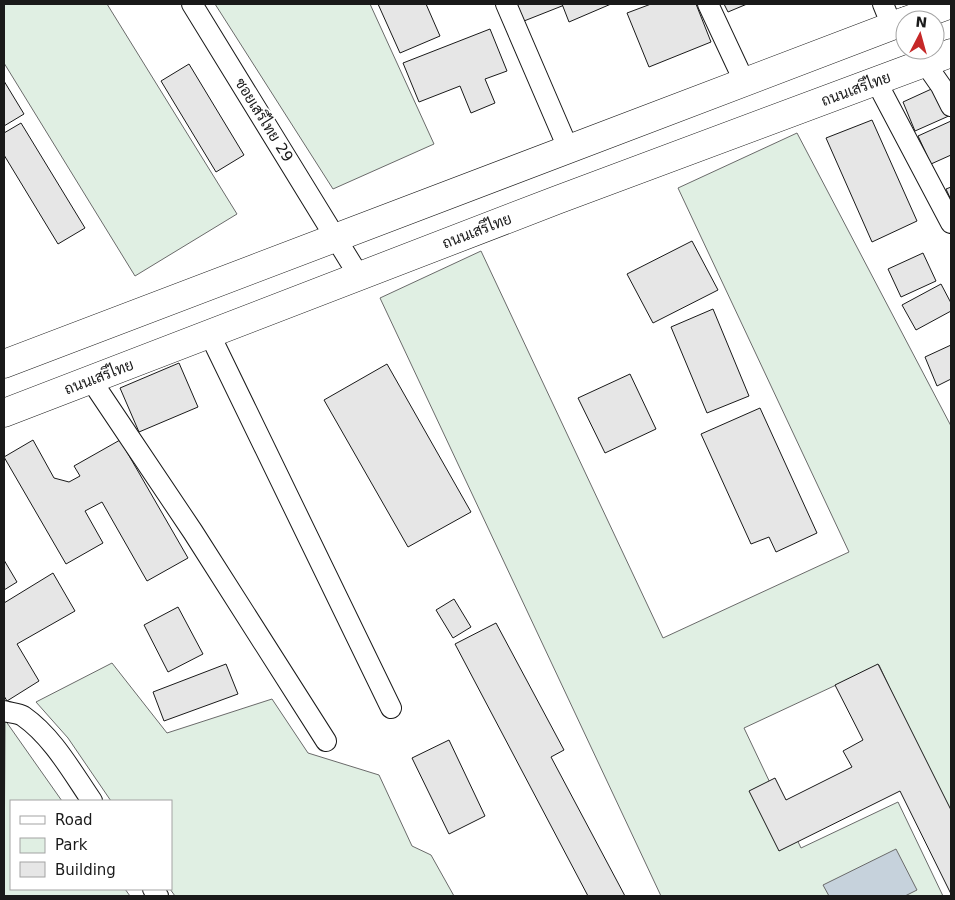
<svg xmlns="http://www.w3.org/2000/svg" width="955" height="900" viewBox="0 0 955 900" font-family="'DejaVu Sans',Sarabun,sans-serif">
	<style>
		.green { fill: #e0efe3; stroke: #6a6a6a }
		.water { fill: #c6d2dc; stroke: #6a6a6a }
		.building { fill: #e6e6e6; stroke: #1a1a1a }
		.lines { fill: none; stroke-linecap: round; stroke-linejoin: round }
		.street-casing { stroke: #1a1a1a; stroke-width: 22 }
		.secondary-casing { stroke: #1a1a1a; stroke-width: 29 }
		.street { stroke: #fff; stroke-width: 20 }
		.secondary { stroke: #fff; stroke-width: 28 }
		.labels { text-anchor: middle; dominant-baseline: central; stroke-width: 4; stroke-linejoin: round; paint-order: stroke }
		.street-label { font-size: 15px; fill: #1a1a1a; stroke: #fff }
	</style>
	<rect width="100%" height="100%" fill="#fff"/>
	<!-- green -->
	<g class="green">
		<polygon points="4,4 107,4 237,214 135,276 4,63"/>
		<polygon points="215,4 370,4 434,144 333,189"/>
		<polygon points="797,133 951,426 951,819 879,665 744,728 801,848 898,802 943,896 661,896 380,298 481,251 663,638 849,552 678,188"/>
		<polygon points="112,663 167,733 272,699 308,753 379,775 412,846 431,855 454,896 175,896 170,889 171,801 111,801 68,738 36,702"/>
		<polygon points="5,720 62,801 11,801 11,889 125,889 130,896 4,896"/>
	</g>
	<!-- water -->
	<polygon class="water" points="896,849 917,890 905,896 829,896 823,885"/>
	<!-- building -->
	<g class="building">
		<polygon points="378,4 426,4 440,36 400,53"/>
		<polygon points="517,4 567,4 524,21"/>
		<polygon points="562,4 611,4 569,22"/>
		<polygon points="651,4 696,4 711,42 649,67 627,13"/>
		<polygon points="724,4 747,4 728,12"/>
		<polygon points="490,29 507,71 485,79 495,103 471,113 460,86 419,102 403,63"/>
		<polygon points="189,64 244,155 216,172 161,81"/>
		<polygon points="4,81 24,114 4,126"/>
		<polygon points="938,86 951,115 915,131 903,102"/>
		<polygon points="872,120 917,221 872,242 826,138"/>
		<polygon points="951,121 951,155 931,164 918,136"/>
		<polygon points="21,123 85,228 58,244 4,155 4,133"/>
		<polygon points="951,187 951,200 946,189"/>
		<polygon points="692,241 718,290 653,323 627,274"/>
		<polygon points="923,253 936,281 901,297 888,269"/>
		<polygon points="941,284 951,303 951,311 916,330 902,305"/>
		<polygon points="713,309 749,396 707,413 671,327"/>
		<polygon points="951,345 951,379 937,386 925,357"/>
		<polygon points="179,363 198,407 139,432 120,388"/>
		<polygon points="387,364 471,512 408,547 324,400"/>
		<polygon points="630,374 656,429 605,453 578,398"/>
		<polygon points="760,408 817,533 776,552 769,537 751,544 701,434"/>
		<polygon points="33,440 54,478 69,482 80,476 74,466 120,440 188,558 147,581 102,502 85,511 103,543 66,564 4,457"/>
		<polygon points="4,560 17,582 4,590"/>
		<polygon points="53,573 75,611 17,644 39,681 7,701 4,696 4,603"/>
		<polygon points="454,599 471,627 453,638 436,610"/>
		<polygon points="178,607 203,654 168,672 144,625"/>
		<polygon points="496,623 564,750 551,757 625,896 588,896 455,644"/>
		<polygon points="226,664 238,694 164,721 153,692"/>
		<polygon points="878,664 951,810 951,894 900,791 779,851 749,791 775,778 786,800 852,767 843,751 863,740 835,685"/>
		<polygon points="449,740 485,816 449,834 412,758"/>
	</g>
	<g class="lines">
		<defs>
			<g id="street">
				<polyline points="192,4 359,276"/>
				<polyline points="506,4 568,148"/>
				<polyline points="708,4 744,81"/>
				<polyline points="883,4 892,26"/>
				<polyline points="925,63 941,86 951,106"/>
				<polyline points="876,81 951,223"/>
				<polyline points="210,335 391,708"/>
				<polyline points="91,380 193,532 326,741"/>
				<path d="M4 711C10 713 18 713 23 716 53 737 72 772 92 801"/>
				<polyline points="153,889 158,896"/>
			</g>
			<g id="secondary">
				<polyline points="908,20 951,4"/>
				<polyline points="4,364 905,21"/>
				<polyline points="4,413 557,200 951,53"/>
			</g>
		</defs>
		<!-- street casing -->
		<use href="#street" class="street-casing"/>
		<!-- secondary casing -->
		<use href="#secondary" class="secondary-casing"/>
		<!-- street -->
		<use href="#street" class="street"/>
		<!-- secondary -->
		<use href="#secondary" class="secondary"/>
	</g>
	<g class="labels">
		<!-- street labels -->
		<g class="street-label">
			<text transform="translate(856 89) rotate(-20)">ถนนเสรีไทย</text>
			<text transform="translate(264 120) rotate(58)">ซอยเสรีไทย 29</text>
			<text transform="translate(477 231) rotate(-21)">ถนนเสรีไทย</text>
			<text transform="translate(99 377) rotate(-21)">ถนนเสรีไทย</text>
		</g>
	</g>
	<!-- border -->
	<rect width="955" height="900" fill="none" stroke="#1a1a1a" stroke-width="10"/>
	<!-- legend -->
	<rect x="10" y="800" width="162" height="90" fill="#ffffff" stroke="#a3a3a3"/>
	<rect x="20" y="816" width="25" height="8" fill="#ffffff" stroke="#a3a3a3"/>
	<text x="55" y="825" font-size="15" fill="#1a1a1a">Road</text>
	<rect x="20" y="838" width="25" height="15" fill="#e0efe3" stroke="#a3a3a3"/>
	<text x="55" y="850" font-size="15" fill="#1a1a1a">Park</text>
	<rect x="20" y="862" width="25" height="15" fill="#e6e6e6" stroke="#a3a3a3"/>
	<text x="55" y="875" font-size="15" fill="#1a1a1a">Building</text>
	<!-- north arrow -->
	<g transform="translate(920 35) rotate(6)"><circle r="24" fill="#ffffff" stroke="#a3a3a3"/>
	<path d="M0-4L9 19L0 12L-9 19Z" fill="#c62828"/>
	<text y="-8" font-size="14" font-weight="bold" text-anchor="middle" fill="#1a1a1a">N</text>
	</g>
</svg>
